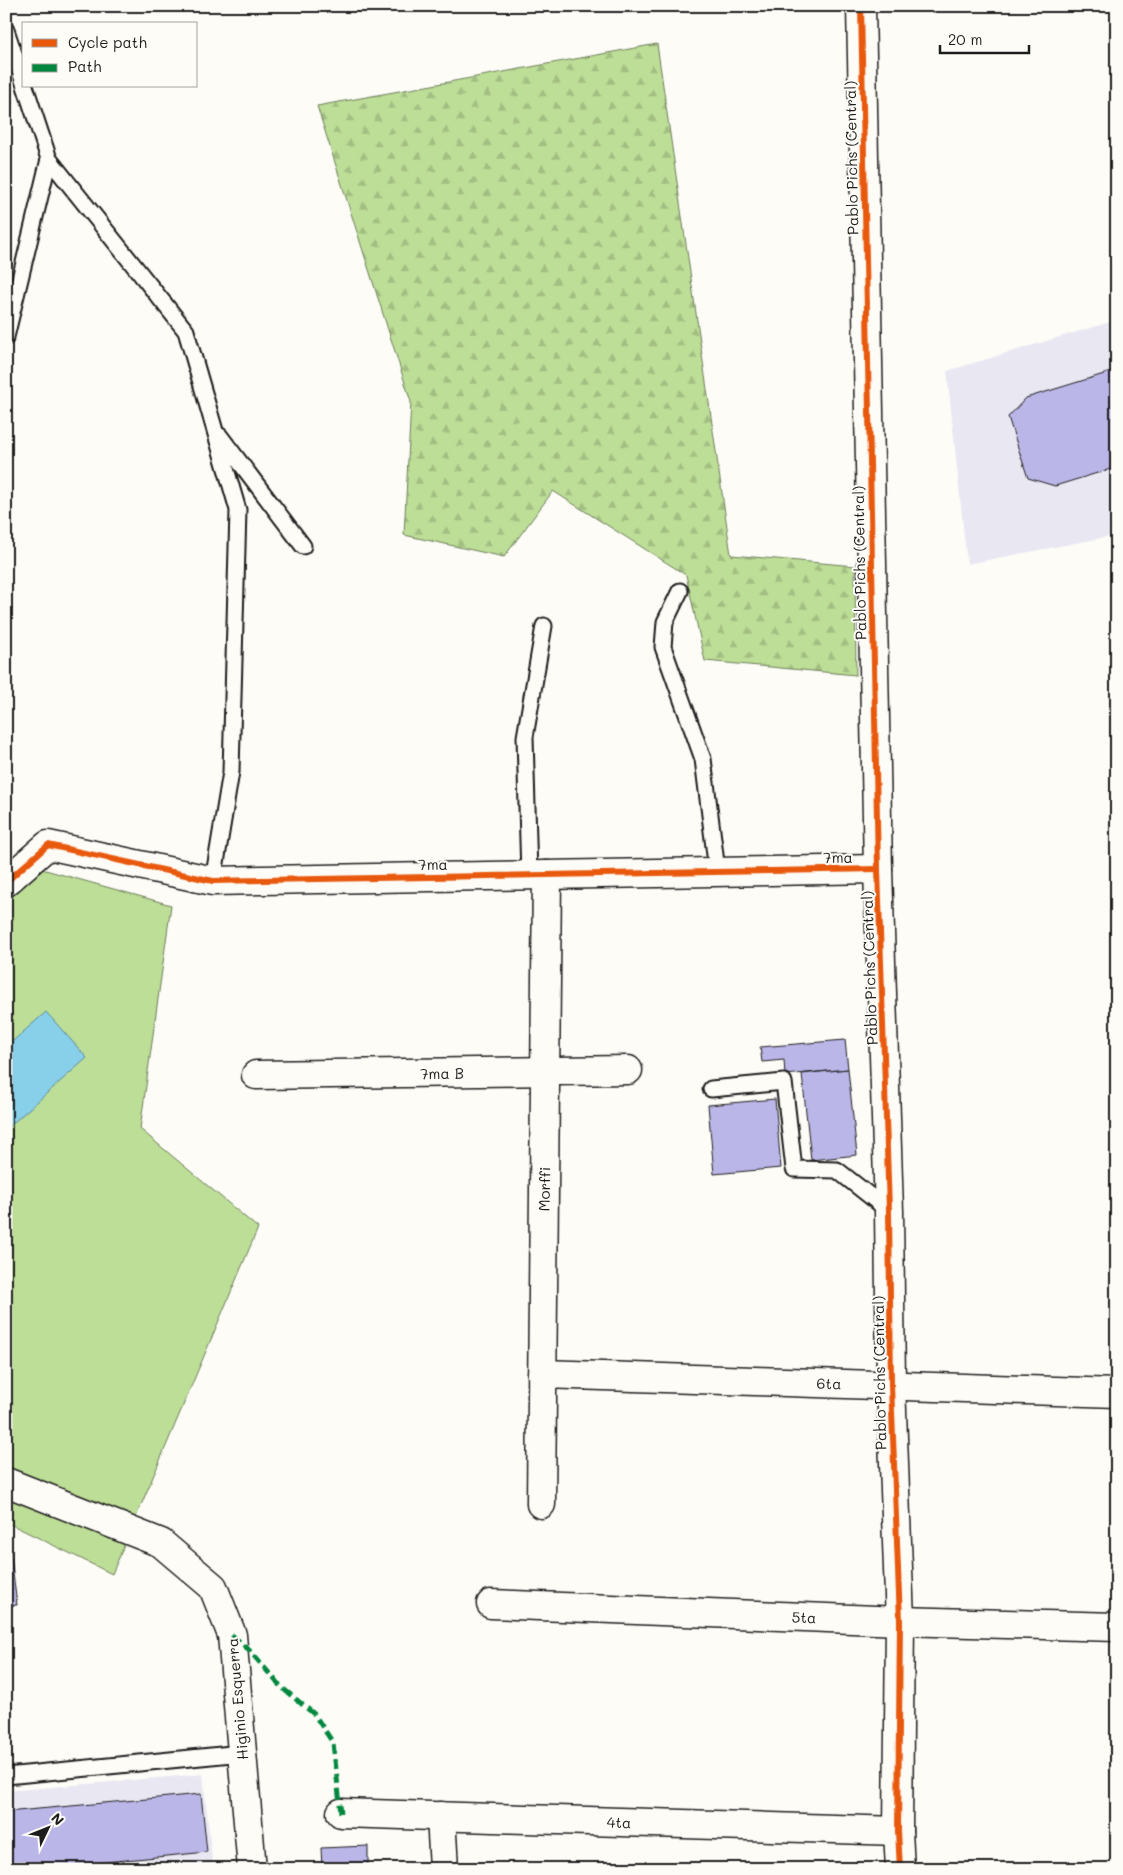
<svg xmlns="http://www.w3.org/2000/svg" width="1123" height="1875" viewBox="0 0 1123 1875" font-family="Mali,sans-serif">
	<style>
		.built { fill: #e9e7f2 }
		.forest { fill: url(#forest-firs); stroke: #6c7d5a }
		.garden { fill: #bdde97; stroke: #6c7d5a }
		.water { fill: #88d0ea; stroke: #5d8898 }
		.building { fill: #bbb6e8; stroke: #1c1c1c }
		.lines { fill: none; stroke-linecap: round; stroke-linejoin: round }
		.service-casing { stroke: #1c1c1c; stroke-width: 19 }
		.minor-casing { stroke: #1c1c1c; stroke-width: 31 }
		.tertiary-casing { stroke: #1c1c1c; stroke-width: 31 }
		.service { stroke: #fdfcf7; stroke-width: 15 }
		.minor { stroke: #fdfcf7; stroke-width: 28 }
		.tertiary { stroke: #fdfcf7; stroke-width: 28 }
		.quiet { stroke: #00873e; stroke-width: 5; stroke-dasharray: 10 5; stroke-linecap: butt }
		.cycleway-casing { stroke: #fdfcf7; stroke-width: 9 }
		.cycleway { stroke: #e8590c; stroke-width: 6 }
		.labels { text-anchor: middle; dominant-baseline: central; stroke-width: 4; stroke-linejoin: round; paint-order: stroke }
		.street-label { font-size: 15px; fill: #1c1c1c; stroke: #fdfcf7 }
	</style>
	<defs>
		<pattern id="forest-firs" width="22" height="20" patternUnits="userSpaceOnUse" patternTransform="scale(1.25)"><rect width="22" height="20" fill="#bdde97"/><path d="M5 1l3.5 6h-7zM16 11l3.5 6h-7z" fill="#a2be82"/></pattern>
	</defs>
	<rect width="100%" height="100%" fill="#fdfcf7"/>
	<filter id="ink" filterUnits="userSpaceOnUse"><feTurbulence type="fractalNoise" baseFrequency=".02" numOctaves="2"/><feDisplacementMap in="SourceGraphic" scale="10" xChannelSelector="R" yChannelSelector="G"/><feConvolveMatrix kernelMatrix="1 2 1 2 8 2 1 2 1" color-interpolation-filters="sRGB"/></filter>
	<g filter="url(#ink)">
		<!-- built -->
		<g class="built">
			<polygon points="1117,320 1117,535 967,564 947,371"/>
			<polygon points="203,1774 213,1869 6,1869 6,1791"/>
		</g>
		<!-- forest -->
		<polygon class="forest" points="657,44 731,555 855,566 856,675 705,661 686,575 553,491 504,557 404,535 411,402 317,106"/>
		<!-- garden -->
		<polygon class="garden" points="6,859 171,905 140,1129 258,1228 112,1574 6,1522"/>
		<!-- water -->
		<polygon class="water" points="46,1012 87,1058 6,1129 6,1047"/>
		<!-- building -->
		<g class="building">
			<polygon points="1117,370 1117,467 1055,486 1028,478 1008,417 1026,398"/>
			<polygon points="845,1040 848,1069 785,1075 784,1060 762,1062 760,1047"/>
			<polygon points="848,1069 857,1155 811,1160 802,1074"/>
			<polygon points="775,1099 781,1168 714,1174 708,1105"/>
			<polygon points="6,1541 9,1541 17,1605 6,1606"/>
			<polygon points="201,1794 207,1852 34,1869 6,1869 6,1812"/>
			<polygon points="368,1846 368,1869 322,1869 321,1848"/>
		</g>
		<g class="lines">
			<defs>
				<g id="service">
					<polyline points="6,30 24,83"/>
					<polyline points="25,86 49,159 186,331 238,510 231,772 213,881"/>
					<polyline points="6,337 49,159"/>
					<polyline points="220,436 303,546"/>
					<polyline points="680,591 665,622 663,647 703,759 717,871"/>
					<polyline points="529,875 525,737 544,626"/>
					<polyline points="711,1089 784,1082 794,1169 837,1170 889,1211"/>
					<polyline points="6,1776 242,1753"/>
				</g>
				<g id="minor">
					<polyline points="861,6 878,869 889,1211 891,1385 900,1621 898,1831 900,1869"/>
					<polyline points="6,882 48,845 213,881 878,869"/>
					<polyline points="256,1075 628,1070"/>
					<polyline points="542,1374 1117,1393"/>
					<polyline points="541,1504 547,875"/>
					<polyline points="491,1604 900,1621 1117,1627"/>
					<polyline points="341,1813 898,1831"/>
					<polyline points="441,1816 444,1869"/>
				</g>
				<polyline id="tertiary" points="6,1482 161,1543 213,1587 232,1635 252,1869"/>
			</defs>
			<!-- service casing -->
			<use href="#service" class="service-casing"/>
			<!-- minor casing -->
			<use href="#minor" class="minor-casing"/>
			<!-- tertiary casing -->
			<use href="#tertiary" class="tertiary-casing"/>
			<!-- service -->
			<use href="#service" class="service"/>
			<!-- minor -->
			<use href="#minor" class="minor"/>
			<!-- tertiary -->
			<use href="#tertiary" class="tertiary"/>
			<!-- quiet -->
			<polyline class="quiet" points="232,1635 249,1650 281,1687 314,1714 333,1743 341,1813"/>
			<defs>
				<g id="cycleway">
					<polyline points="861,6 878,869 889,1211 891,1385 900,1621 898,1831 900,1869"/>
					<polyline points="6,882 48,845 213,881 878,869"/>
				</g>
			</defs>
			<!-- cycleway casing -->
			<use href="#cycleway" class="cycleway-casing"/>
			<!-- cycleway -->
			<use href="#cycleway" class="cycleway"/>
		</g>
	</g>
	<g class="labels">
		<!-- street labels -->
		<g class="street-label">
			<text transform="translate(851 158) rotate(-91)">Pablo Pichs (Central)</text>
			<text transform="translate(859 563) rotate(-91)">Pablo Pichs (Central)</text>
			<text transform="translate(838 857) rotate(-1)">7ma</text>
			<text transform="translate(433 864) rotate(-1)">7ma</text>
			<text transform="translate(869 968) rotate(-92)">Pablo Pichs (Central)</text>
			<text transform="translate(442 1073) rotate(-1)">7ma B</text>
			<text transform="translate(544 1189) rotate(-89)">Morffi</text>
			<text transform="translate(879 1373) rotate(-91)">Pablo Pichs (Central)</text>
			<text transform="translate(829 1383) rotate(2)">6ta</text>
			<text transform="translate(804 1617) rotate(2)">5ta</text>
			<text transform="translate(237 1699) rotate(-95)">Higinio Esquerra</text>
			<text transform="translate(619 1822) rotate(2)">4ta</text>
		</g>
	</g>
	<!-- margin -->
	<rect width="1123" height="1875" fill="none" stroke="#fdfcf7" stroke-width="25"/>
	<rect x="12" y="12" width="1098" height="1850" fill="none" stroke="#1c1c1c" stroke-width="2" filter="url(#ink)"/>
	<!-- legend -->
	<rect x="22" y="22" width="175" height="65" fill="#fdfcf7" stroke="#a3a29f"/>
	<rect x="32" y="39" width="25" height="8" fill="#e8590c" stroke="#a3a29f"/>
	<text x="68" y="48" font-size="15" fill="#1c1c1c">Cycle path</text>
	<rect x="32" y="64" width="25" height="8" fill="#00873e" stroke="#a3a29f"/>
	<text x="68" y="72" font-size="15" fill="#1c1c1c">Path</text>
	<!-- north arrow -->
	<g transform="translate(48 1828) rotate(47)" stroke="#fdfcf7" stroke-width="4" paint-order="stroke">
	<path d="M0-4L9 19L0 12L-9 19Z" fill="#1c1c1c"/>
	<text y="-8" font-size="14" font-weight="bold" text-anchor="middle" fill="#1c1c1c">N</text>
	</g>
	<!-- scale -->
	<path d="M940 45v8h89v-8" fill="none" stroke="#1c1c1c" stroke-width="2.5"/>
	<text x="948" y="45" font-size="15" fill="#1c1c1c" stroke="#fdfcf7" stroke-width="4" paint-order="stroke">20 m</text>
</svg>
